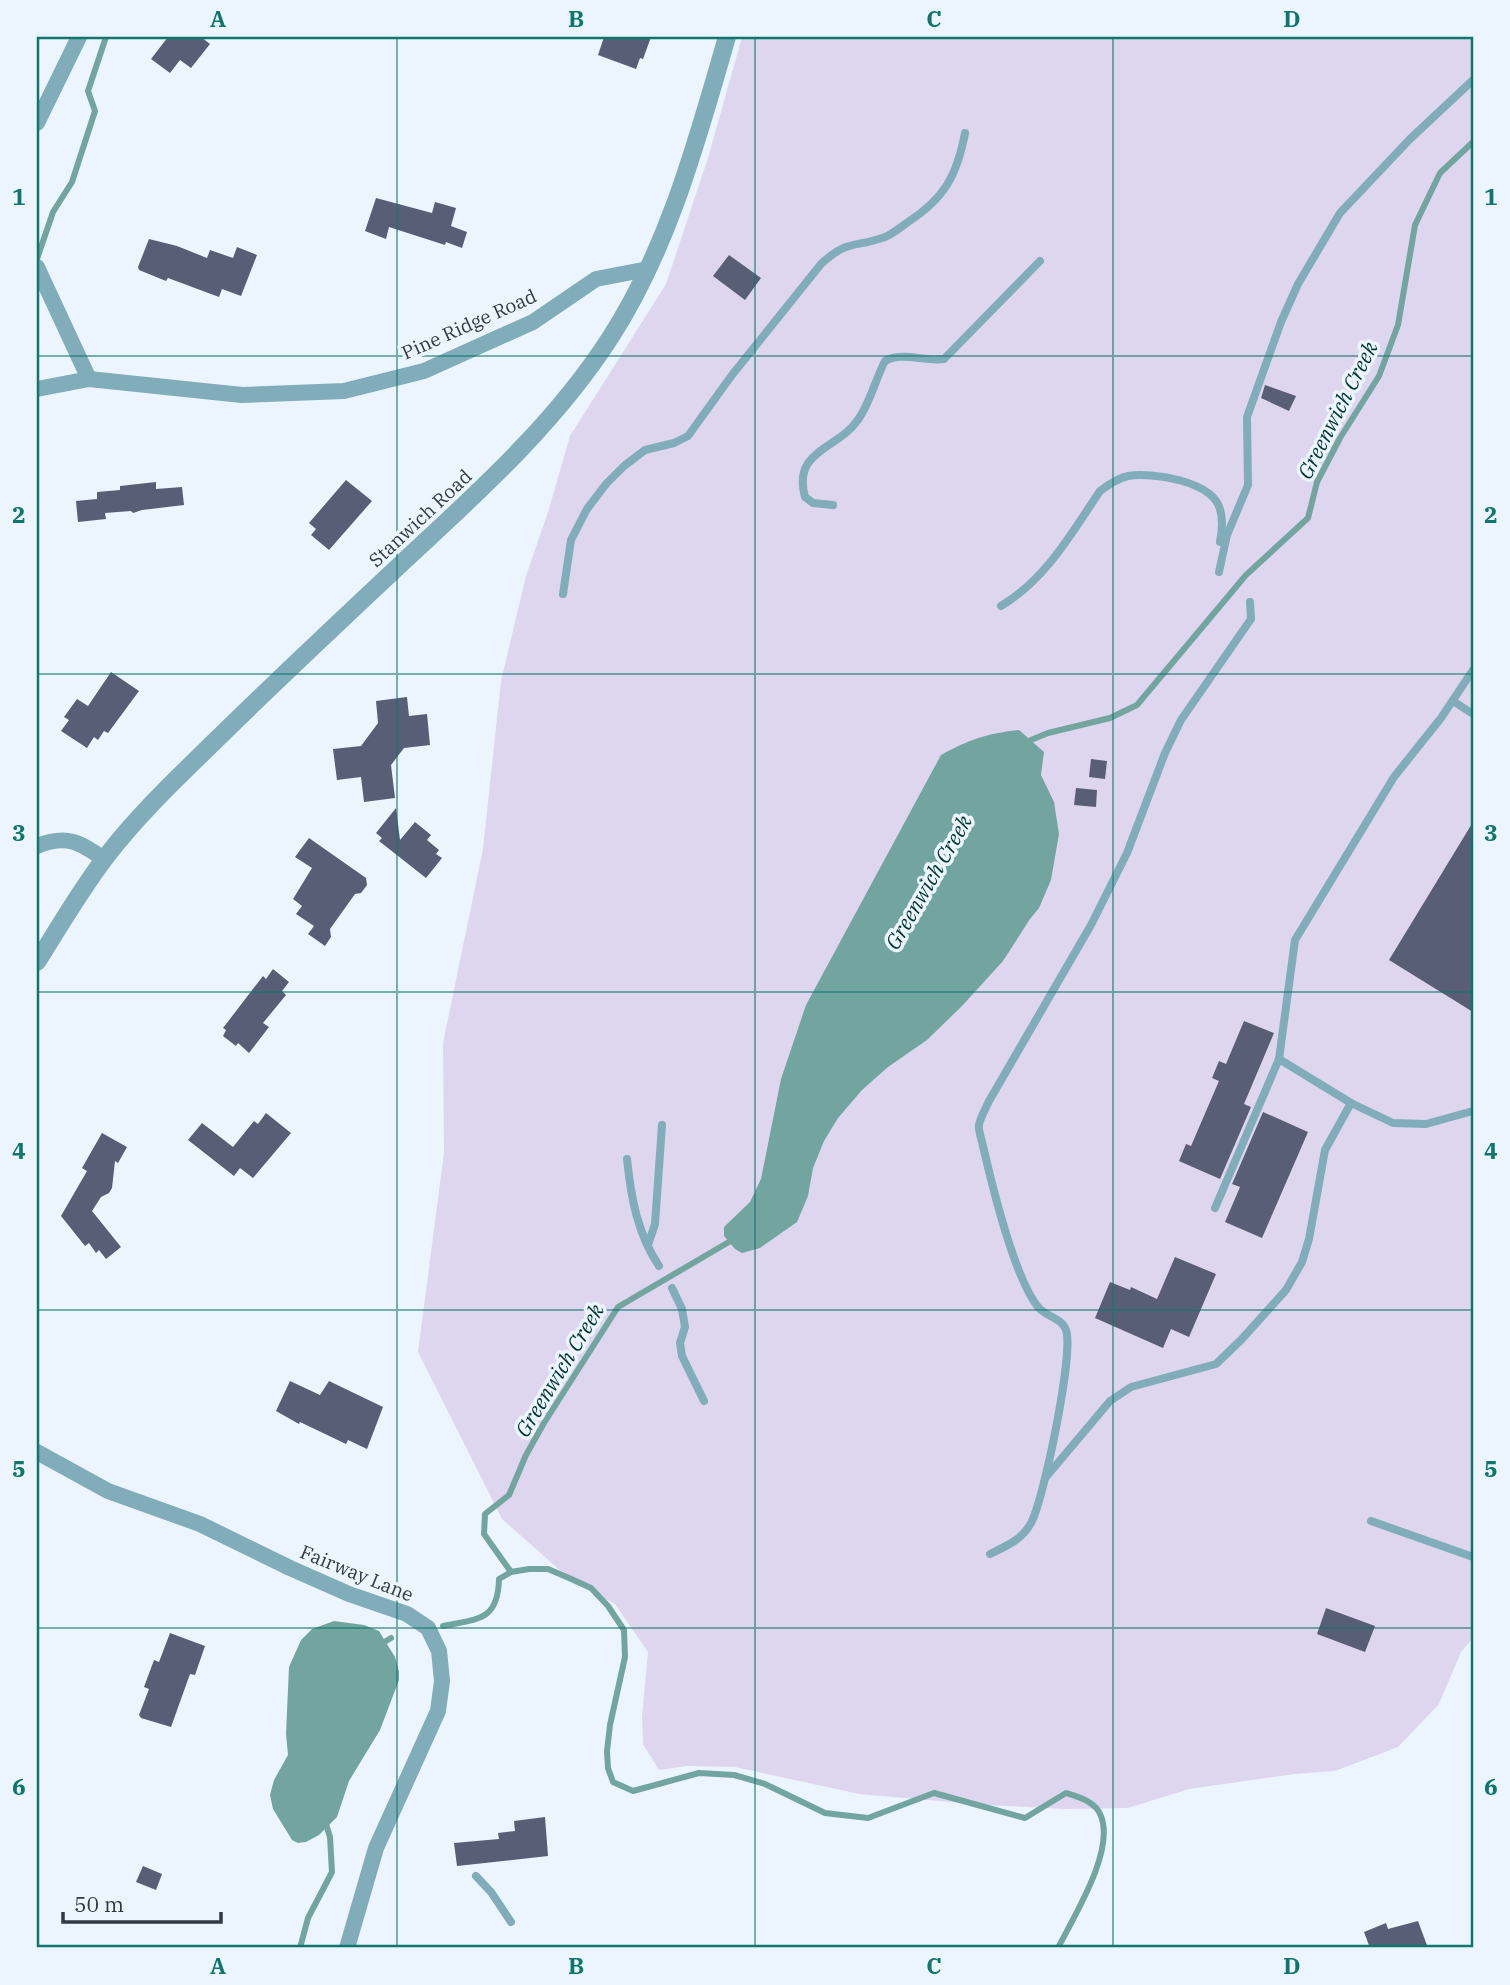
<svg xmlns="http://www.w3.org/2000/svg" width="1510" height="1985" viewBox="0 0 1510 1985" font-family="'IBM Plex Serif',serif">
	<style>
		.green { fill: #ded6ee }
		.water { fill: #72a5a0 }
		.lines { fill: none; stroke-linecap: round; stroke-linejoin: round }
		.stream { stroke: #72a5a0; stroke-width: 6 }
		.building { fill: #585e75 }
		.service { stroke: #80adb9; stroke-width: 8 }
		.minor { stroke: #80adb9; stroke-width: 16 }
		.tertiary { stroke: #80adb9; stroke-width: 18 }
		.grid { fill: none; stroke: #0f766e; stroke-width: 2; stroke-opacity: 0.55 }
		.labels { text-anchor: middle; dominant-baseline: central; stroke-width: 7; stroke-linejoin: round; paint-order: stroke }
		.street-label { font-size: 19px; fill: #313a42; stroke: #ecf5fd }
		.water-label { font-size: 21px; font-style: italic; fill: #013532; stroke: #ecf5fd }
		.neatline { fill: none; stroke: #0f766e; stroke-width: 2.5 }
		.grid-label { font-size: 23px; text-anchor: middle; font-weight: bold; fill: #0f766e }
	</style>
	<rect width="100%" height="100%" fill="#ecf5fd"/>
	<!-- green -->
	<polygon class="green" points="742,37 1473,37 1473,1638 1461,1652 1439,1704 1398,1747 1335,1771 1294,1774 1189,1789 1128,1808 1067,1809 985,1805 859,1794 735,1767 686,1766 659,1770 643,1744 642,1717 648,1652 615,1604 572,1581 502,1519 418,1352 444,1153 443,1043 483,849 501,681 526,576 548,512 570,436 666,284 708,158"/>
	<!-- water -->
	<g class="water">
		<path d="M1019 730 1044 752 1041 775 1054 802 1059 834 1051 880 1039 908 1030 919 1003 961 962 1006 927 1040 888 1067 862 1090 838 1118 824 1141 813 1168 808 1196 797 1222 760 1248 742 1253 735 1249 724 1236V1227L750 1202 761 1179 781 1079 806 1005 941 755C971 739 986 734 1019 730Z"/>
		<polygon points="334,1621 364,1625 379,1631 395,1657 399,1672 399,1680 380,1730 349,1781 337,1817 319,1835 306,1842 298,1843 292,1840 273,1809 270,1795 274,1780 288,1755 286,1734 289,1667 301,1640 312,1629"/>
	</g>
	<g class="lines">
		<!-- stream -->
		<g class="stream">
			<polyline points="37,259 53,212 72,182 95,111 88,91 106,37"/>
			<polyline points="1027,746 1031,740 1048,733 1110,718 1137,705 1246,575 1308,518 1317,482 1340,438 1379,376 1398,325 1415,225 1440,173 1473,142"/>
			<polyline points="511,1572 484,1534 485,1514 509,1495 526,1455 544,1423 618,1307 734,1239"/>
			<path d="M443 1626C478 1619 498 1621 499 1579L511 1572 529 1569H548L569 1578 591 1588 608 1606 624 1630 625 1657 610 1725 607 1751 608 1768 613 1782 633 1791 699 1773 734 1775 765 1784 825 1813 868 1818 934 1793 1025 1818 1066 1793C1079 1797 1096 1802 1101 1816 1115 1851 1074 1916 1058 1948"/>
			<polyline points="378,1646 391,1638"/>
			<polyline points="300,1948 308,1918 332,1872 330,1837 325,1821"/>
		</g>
	</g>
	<!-- building -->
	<g class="building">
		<polygon points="168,37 201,37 210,44 191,68 180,60 170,73 151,59"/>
		<polygon points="604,37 651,37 643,59 640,58 636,69 598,55"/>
		<polygon points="376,198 432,213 435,202 456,208 451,226 467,232 462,248 446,242 445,245 389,227 386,239 365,231"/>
		<polygon points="149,239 177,246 207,258 210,250 233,258 237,247 257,255 241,296 222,289 219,297 168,278 166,281 139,270 138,267"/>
		<polygon points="729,255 761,278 745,300 713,276"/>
		<polygon points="1265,385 1296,396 1289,411 1261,398"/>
		<polygon points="346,480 372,501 329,550 311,535 316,529 309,523"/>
		<polygon points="156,482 156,489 182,487 184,505 142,510 133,513 131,511 105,513 106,519 78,522 76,501 97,499 97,492 120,490 120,486"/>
		<polygon points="111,672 139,691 108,733 104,731 98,740 94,737 87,748 61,731 69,720 64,717 77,699 88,706"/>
		<polygon points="407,697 409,716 427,714 430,745 404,748 391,765 395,798 364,802 361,777 337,780 333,749 361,746 378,723 376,701"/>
		<polygon points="1091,759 1107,761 1105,779 1089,777"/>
		<polygon points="1076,788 1097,790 1096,807 1074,805"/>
		<polygon points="396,808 400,840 415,822 431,835 427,840 439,850 436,854 442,858 426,878 379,841 382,838 376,833"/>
		<polygon points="1473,822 1473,1012 1389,960"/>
		<polygon points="309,838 366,878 367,885 361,893 355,894 330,929 331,937 325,946 308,934 314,926 296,914 302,906 293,899 312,868 295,857"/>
		<polygon points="273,969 289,982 282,991 286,995 263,1023 269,1027 249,1053 238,1043 236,1046 223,1036 226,1030 223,1028 263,976 266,979"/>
		<polygon points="1244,1021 1274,1033 1244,1104 1251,1107 1220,1179 1179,1161 1186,1144 1191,1146 1219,1081 1212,1078 1219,1061 1226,1064"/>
		<polygon points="1263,1112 1308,1132 1262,1238 1225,1222 1240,1187 1232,1184"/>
		<polygon points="266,1113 291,1133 253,1178 240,1168 234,1176 188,1140 202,1123 233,1147 254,1121 258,1124"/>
		<polygon points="102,1133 127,1147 118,1163 115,1161 112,1188 109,1193 101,1197 92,1211 121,1247 106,1259 99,1250 96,1253 89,1243 85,1246 61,1216 87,1171 82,1168"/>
		<polygon points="1175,1257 1216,1274 1189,1337 1171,1329 1163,1348 1095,1318 1110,1282 1130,1290 1131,1287 1157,1299"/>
		<polygon points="290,1381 320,1395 329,1381 383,1407 367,1449 348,1440 346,1444 300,1422 299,1424 276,1411"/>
		<polygon points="1326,1608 1375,1626 1365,1652 1317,1634"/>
		<polygon points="170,1633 205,1646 195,1675 190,1674 171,1727 141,1718 139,1715 149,1689 144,1687 154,1660 159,1662"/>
		<polygon points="545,1817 548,1856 457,1866 454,1843 499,1839 498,1833 515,1831 514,1821"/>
		<polygon points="143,1866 162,1874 156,1890 136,1882"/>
		<polygon points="1418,1921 1428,1948 1370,1948 1364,1932 1386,1923 1388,1929"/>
	</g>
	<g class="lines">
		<!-- service -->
		<g class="service">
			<path d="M833 505 813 503 805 497C792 450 838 449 857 421 870 404 875 380 885 361 903 351 924 362 944 359L1040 261"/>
			<polyline points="1219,572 1227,535 1248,485 1247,417 1281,322 1298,284 1340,213 1410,139 1473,80"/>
			<path d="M563 594 571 540 587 509 606 484 624 466 645 450 674 443 688 436 732 375 821 264C848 239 855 248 885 237 893 234 901 227 908 222 945 198 957 175 965 133"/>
			<path d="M1001 606C1046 579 1071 534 1100 491 1108 485 1118 478 1128 476 1153 472 1212 481 1220 509 1223 519 1222 532 1220 542"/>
			<polyline points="1453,701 1473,714"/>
			<polyline points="1279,1059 1351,1103 1393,1123 1426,1124 1473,1111"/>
			<path d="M627 1159C631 1197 637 1233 659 1266"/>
			<polyline points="1215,1208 1279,1059 1295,940 1394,777 1441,718 1473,670"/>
			<polyline points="648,1245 655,1224 662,1125"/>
			<polyline points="672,1288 682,1309 685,1327 680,1343 682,1356 704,1401"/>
			<polyline points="1046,1477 1110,1401 1131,1387 1216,1364 1241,1340 1286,1290 1302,1262 1309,1239 1325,1150 1351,1103"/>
			<polyline points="1371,1521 1473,1557"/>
			<path d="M990 1554C1006 1546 1022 1540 1031 1523 1044 1499 1074 1353 1066 1330 1062 1318 1045 1316 1038 1307 1014 1277 992 1185 983 1146 982 1140 978 1131 979 1125 980 1118 986 1108 989 1101L1091 925 1127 853 1165 753 1181 720 1251 619 1250 602"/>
			<polyline points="476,1876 491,1892 511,1922"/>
		</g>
		<!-- minor -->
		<g class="minor">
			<polyline points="37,123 79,37"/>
			<polyline points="37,267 89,379"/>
			<polyline points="37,389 89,379 242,395 344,391 424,371 533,322 596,279 648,269"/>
			<path d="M37 846C67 834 79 842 104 859"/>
			<polyline points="37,1452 108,1491 200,1524 290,1568 349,1594 407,1614 428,1628 439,1651 442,1681 438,1711 376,1848 347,1948"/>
		</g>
		<!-- tertiary -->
		<path class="tertiary" d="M37 962C59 927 80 891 105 858 137 816 176 779 214 742 276 681 339 622 402 563 477 493 554 425 610 338 669 247 697 140 727 37"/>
	</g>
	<!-- grid -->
	<path class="grid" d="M397 37V1948M755 37V1948M1113 37V1948M37 356H1473M37 674H1473M37 992H1473M37 1310H1473M37 1628H1473"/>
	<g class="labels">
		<!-- street labels -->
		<g class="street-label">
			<text transform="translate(469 324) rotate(-24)">Pine Ridge Road</text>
			<text transform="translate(420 518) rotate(-43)">Stanwich Road</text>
			<text transform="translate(357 1573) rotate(22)">Fairway Lane</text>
		</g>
		<!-- water labels -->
		<g class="water-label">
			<text transform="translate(1337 410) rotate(-63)">Greenwich Creek</text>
			<text transform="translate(928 882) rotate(-60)">Greenwich Creek</text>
			<text transform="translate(559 1370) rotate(-59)">Greenwich Creek</text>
		</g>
	</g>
	<!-- border -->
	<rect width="1510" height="1985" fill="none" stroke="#ecf5fd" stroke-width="77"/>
	<!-- scale -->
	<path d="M63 1912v10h158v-10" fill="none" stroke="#313a42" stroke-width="3.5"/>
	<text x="74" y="1912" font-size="21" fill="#313a42" stroke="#ecf5fd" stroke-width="5" paint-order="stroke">50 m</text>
	<rect x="38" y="38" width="1434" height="1908" class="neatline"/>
	<g class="grid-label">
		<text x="218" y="27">A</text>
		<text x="576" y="27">B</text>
		<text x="934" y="27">C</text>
		<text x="1292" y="27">D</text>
		<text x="19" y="205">1</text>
		<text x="1491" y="205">1</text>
		<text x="19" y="523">2</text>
		<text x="1491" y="523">2</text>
		<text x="19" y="841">3</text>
		<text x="1491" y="841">3</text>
		<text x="19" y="1159">4</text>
		<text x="1491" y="1159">4</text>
		<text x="19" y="1477">5</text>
		<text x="1491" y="1477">5</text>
		<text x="19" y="1795">6</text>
		<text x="1491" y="1795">6</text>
		<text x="218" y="1974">A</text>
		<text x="576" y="1974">B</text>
		<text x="934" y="1974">C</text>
		<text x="1292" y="1974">D</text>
	</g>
</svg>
